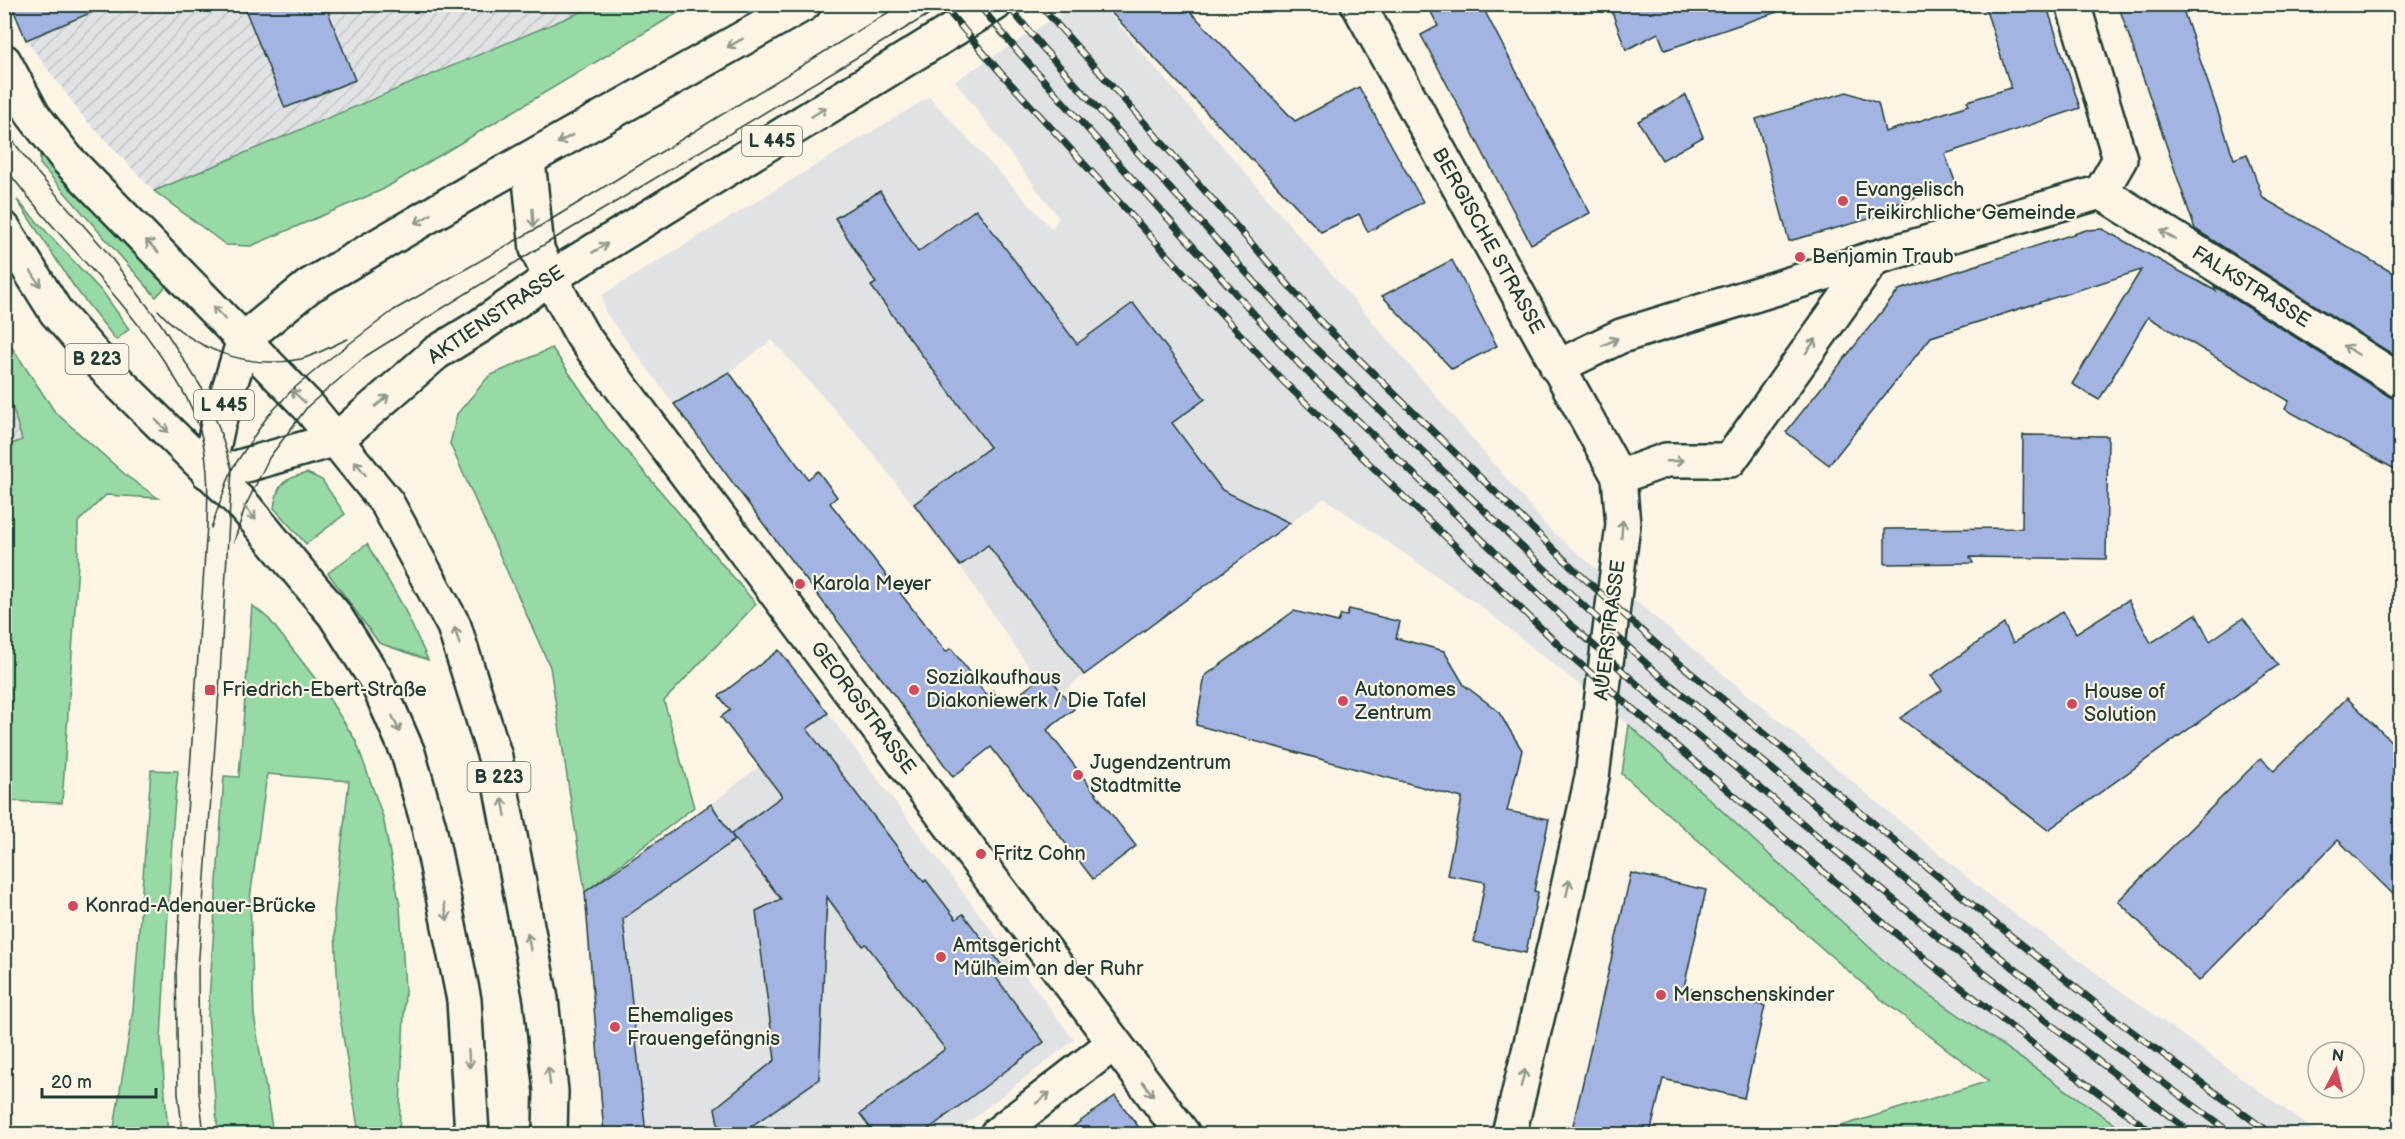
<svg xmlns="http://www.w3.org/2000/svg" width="2405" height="1139" viewBox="0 0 2405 1139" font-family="'Balsamiq Sans',sans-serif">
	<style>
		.built { fill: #e1e2e4 }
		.industrial { fill: url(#industrial-furrows) }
		.grass { fill: #98daa6; stroke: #5c8c6d; stroke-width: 1.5 }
		.building { fill: #a3b4e3; stroke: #1f3d34; stroke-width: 1.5 }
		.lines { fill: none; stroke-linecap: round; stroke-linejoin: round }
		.minor-casing { stroke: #1f3d34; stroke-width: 38 }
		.primary-casing { stroke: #1f3d34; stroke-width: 38 }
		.minor { stroke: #fcf5e5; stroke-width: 33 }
		.primary { stroke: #fcf5e5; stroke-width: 33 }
		.tram { stroke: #1f3d34; stroke-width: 1.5 }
		.rail-casing { stroke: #1f3d34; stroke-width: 7 }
		.rail { stroke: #fcf5e5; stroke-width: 4.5; stroke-dasharray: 14; stroke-linecap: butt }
		.oneway { stroke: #8e998c }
		.poi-dot { fill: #d1495b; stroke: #fcf5e5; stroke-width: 2 }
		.labels { text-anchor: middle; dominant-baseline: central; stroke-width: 4.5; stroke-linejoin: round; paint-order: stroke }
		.shield { fill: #fcf5e5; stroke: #617469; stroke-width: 1.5 }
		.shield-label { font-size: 18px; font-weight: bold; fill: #1f3d34 }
		.poi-label { font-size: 20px; fill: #1f3d34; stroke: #fcf5e5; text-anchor: start }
		.street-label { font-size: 20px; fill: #1f3d34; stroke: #fcf5e5 }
	</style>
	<defs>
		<pattern id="industrial-furrows" width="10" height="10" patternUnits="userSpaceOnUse" patternTransform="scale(1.5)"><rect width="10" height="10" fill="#e1e2e4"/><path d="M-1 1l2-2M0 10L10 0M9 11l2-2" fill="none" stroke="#c1c3c4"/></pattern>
	</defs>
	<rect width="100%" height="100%" fill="#fcf5e5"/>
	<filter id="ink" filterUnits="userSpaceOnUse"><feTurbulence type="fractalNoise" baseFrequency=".0167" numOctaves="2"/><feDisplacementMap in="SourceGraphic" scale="12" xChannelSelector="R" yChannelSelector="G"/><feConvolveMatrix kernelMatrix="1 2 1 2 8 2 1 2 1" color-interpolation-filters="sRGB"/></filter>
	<g filter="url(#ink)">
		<!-- built -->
		<g class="built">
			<polygon points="1074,5 1102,5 1551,531 1991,897 2319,1134 2129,1134 1893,969 1622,719 1483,608 1324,498 1084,675 1052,701 960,566 869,448 772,340 729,372 674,404 605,312 602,295 929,97 1052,229 1059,218 955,81"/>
			<polygon points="828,713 1074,1040 953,1134 604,1134 585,892 711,804"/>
		</g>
		<!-- industrial -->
		<g class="industrial">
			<polygon points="11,5 600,5 154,191 85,119 26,40"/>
			<polygon points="4,381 22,440 5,447 4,447"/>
		</g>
		<!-- grass -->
		<g class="grass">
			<polygon points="600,4 691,5 382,190 251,246 226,245 154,191"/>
			<polygon points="40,155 167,285 156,297 40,164"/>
			<polygon points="17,200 105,295 129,329 116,340 75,288"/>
			<polygon points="5,337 55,412 128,477 158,498 106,495 78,522 78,563 62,803 5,801 4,447 22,440 5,381"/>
			<polygon points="552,348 607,428 756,604 664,701 694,807 585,892 550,667 450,444 457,414 489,376"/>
			<path d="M307 473 322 480 345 514 306 544 274 508C277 483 284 479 307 473Z"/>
			<polygon points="367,544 403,606 428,660 379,643 328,573"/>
			<polygon points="252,605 269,619 321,686 356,741 383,817 400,906 405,990 399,1134 359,1134 339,1011 334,912 349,781 267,774 250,899 254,1015 273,1134 218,1134 208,1016 224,776 239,777"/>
			<polygon points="1629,725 1893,969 2129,1134 1815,1134 1989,1081 1877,996 1622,774"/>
			<polygon points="151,770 178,771 173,822 161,1039 168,1134 113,1134 133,1010"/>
		</g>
		<!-- building -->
		<g class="building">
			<polygon points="11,4 109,4 109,5 26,40"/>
			<polygon points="243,4 325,4 355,80 285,108"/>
			<polygon points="1103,4 1183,4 1295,121 1359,87 1423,202 1368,232 1359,214 1321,232"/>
			<polygon points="1427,4 1481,4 1590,213 1531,244 1421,35 1438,26"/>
			<polygon points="1609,4 1782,4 1783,10 1665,50 1658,33 1626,50"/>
			<polygon points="1984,4 2046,4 2080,108 1945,154 1956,184 1881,209 1880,216 1789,241 1756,119 1847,92 1878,103 1885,132 1969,105 1967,101 2011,88"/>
			<polygon points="2118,4 2181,4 2234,159 2247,154 2263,198 2400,277 2400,359 2195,229"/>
			<polygon points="1686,95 1703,137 1662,160 1638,121"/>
			<polygon points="880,191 918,252 976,209 1077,344 1133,303 1205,399 1172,423 1222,490 1290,523 1084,675 988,545 960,566 914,504 990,447 871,286 876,283 835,218"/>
			<polygon points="2102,229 2216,291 2214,286 2390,397 2400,400 2400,472 2285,409 2289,401 2148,317 2099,400 2072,384 2141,270 1931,337 1829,465 1786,432 1899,290 2086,230"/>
			<polygon points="1452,260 1497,346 1452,369 1382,296"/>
			<polygon points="729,372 808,479 818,471 837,497 830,503 946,652 951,648 986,695 992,690 1004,706 1047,673 1074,709 1047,730 1136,846 1093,879 991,747 953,777 892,692 777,542 674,404"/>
			<polygon points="2023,435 2108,436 2106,559 1970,557 1973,563 1885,564 1885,529 2022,528"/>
			<polygon points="2128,600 2151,643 2196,614 2210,641 2243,618 2278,665 2048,830 1900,718 1942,690 1931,676 2004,624 2013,643 2063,611 2076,633"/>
			<polygon points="1349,609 1400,622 1396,638 1444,651 1464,685 1498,711 1522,750 1507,811 1549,819 1534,891 1538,892 1526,953 1474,942 1485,882 1447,875 1462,798 1196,725 1205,676 1294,611 1338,622 1341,615 1347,616"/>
			<polygon points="779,650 828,713 807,729 924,882 926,880 956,919 963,914 982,939 1004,968 994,975 1044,1042 922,1134 875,1134 860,1114 945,1049 866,944 863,946 827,897 819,1079 740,1134 720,1134 715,1108 775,1060 756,911 781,899 731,834 782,796 721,717 730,710 719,696"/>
			<polygon points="2347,698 2400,750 2400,901 2338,840 2199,981 2118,901 2261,758 2274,771"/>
			<polygon points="711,804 735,840 623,919 646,1134 604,1134 585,892"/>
			<polygon points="1631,873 1706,890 1684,987 1765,1006 1744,1098 1663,1079 1650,1134 1571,1134"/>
			<polygon points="1115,1096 1144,1134 1063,1134"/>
		</g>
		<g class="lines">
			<defs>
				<g id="minor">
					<polyline points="1358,4 1619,477 1623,525 1592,777 1562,915 1509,1134"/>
					<polyline points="2101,192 2400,381"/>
					<polyline points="550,278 582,335 1183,1134"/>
					<polyline points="1557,367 1621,336 1874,258 2101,192 2120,159 2073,4"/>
					<polyline points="1619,477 1666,460 1730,460 1874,258"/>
					<polyline points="997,1134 1114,1043"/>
				</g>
				<g id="primary">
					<polyline points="4,61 33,115 67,159 308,406 387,503 454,626 495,757 541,999 551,1091 550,1134"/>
					<polyline points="528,160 537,249 550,278"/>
					<polyline points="4,229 56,312 114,378 245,507 334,614 376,680 408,753 429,827 464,1000 472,1134"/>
					<polyline points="208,472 232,469 337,439 436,353 480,326 550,278 995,4"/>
					<polyline points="208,472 218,425 244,339 309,286 473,190 804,4"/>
				</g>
			</defs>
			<!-- minor casing -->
			<use href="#minor" class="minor-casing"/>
			<!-- primary casing -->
			<use href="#primary" class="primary-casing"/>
			<!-- minor -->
			<use href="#minor" class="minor"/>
			<!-- primary -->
			<use href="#primary" class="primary"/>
			<!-- tram -->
			<g class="tram">
				<polyline points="4,129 34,169 106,251 161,324 203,390 218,425 232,469 219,692 198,969 199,1093 204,1134"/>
				<path d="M4 166C53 234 118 290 164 361 180 385 195 409 202 438 209 468 208 495 207 525L176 971 178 1094 183 1134"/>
				<path d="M158 310C194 350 248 370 301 359 317 355 333 345 348 339"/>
				<polyline points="211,528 232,469 267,417 292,390 324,363 394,310 534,230 902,4"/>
				<polyline points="234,542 245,507 269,458 308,406 366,356 537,249 946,4"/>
			</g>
			<defs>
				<g id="rail">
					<polyline points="942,4 1000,72 1283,381 1565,651 1935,967 2051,1058 2155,1134"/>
					<polyline points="978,4 1021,55 1300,365 1570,624 1655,700 1954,950 2193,1134"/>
					<polyline points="1007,4 1042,47 1311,344 1573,596 1659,675 1972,935 2094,1031 2232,1134"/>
					<polyline points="1039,4 1323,324 1574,569 1662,649 1985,915 2114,1018 2271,1134"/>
				</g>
			</defs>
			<!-- rail casing -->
			<use href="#rail" class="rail-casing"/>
			<!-- rail -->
			<use href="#rail" class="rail"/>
		</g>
		<!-- one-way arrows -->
		<defs><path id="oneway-shaft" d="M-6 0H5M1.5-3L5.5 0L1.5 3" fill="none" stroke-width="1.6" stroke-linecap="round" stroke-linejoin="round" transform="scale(1.5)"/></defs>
		<g class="oneway">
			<use href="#oneway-shaft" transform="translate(735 43) rotate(151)"/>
			<use href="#oneway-shaft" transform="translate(819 112) rotate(-32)"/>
			<use href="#oneway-shaft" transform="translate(565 139) rotate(151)"/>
			<use href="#oneway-shaft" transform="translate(533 218) rotate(86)"/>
			<use href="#oneway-shaft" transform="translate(423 219) rotate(150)"/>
			<use href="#oneway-shaft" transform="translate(2168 235) rotate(-148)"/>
			<use href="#oneway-shaft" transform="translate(152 246) rotate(-135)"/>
			<use href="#oneway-shaft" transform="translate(600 248) rotate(-31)"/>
			<use href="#oneway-shaft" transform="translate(36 279) rotate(58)"/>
			<use href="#oneway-shaft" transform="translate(219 313) rotate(-134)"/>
			<use href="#oneway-shaft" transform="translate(1610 342) rotate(-25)"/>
			<use href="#oneway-shaft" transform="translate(1811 346) rotate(-54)"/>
			<use href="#oneway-shaft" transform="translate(2351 350) rotate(-148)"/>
			<use href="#oneway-shaft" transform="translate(298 396) rotate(-136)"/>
			<use href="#oneway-shaft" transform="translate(382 401) rotate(-40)"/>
			<use href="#oneway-shaft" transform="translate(162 426) rotate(45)"/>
			<use href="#oneway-shaft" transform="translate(1675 461) rotate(-2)"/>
			<use href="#oneway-shaft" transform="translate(360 468) rotate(-128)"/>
			<use href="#oneway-shaft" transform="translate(250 513) rotate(49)"/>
			<use href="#oneway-shaft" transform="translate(1622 529) rotate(-86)"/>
			<use href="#oneway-shaft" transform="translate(457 636) rotate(-107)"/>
			<use href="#oneway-shaft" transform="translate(396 724) rotate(66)"/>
			<use href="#oneway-shaft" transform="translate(504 807) rotate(-100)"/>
			<use href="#oneway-shaft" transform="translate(1568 888) rotate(-78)"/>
			<use href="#oneway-shaft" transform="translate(446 912) rotate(78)"/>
			<use href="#oneway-shaft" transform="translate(529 942) rotate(-101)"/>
			<use href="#oneway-shaft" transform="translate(469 1059) rotate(86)"/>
			<use href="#oneway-shaft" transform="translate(549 1076) rotate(-97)"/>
			<use href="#oneway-shaft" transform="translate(1523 1078) rotate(-76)"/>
			<use href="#oneway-shaft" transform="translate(1148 1089) rotate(53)"/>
			<use href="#oneway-shaft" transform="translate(1043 1098) rotate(-38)"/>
		</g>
	</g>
	<!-- markers -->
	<g class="poi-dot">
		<circle cx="1843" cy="201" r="6"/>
		<circle cx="1800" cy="257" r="6"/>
		<circle cx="800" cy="584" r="6"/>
		<rect x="204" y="684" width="12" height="12" rx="3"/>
		<circle cx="914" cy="690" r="6"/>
		<circle cx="1343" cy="701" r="6"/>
		<circle cx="2072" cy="704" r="6"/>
		<circle cx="1078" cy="775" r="6"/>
		<circle cx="981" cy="854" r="6"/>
		<circle cx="73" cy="906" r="6"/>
		<circle cx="941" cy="957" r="6"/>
		<circle cx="1661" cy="995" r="6"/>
		<circle cx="615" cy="1027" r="6"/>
	</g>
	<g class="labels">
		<!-- shield labels -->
		<g class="shield">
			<rect x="742" y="126" width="60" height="30" rx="4.5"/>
			<rect x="65.5" y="344" width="63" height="30" rx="4.5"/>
			<rect x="194" y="390" width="60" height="30" rx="4.5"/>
			<rect x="467.5" y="762" width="63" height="30" rx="4.5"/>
		</g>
		<g class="shield-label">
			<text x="772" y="141">L 445</text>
			<text x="97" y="359">B 223</text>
			<text x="224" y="405">L 445</text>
			<text x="499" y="777">B 223</text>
		</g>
		<!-- poi labels -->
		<g class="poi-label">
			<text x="1855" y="190">Evangelisch<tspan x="1855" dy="23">Freikirchliche Gemeinde</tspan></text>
			<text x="1812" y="257">Benjamin Traub</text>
			<text x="812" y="584">Karola Meyer</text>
			<text x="926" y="678">Sozialkaufhaus<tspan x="926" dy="23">Diakoniewerk / Die Tafel</tspan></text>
			<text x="222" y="690">Friedrich-Ebert-Straße</text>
			<text x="1355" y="690">Autonomes<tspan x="1355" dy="23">Zentrum</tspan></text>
			<text x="2084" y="692">House of<tspan x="2084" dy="23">Solution</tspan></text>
			<text x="1090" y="763">Jugendzentrum<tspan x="1090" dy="23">Stadtmitte</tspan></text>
			<text x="993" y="854">Fritz Cohn</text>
			<text x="85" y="906">Konrad-Adenauer-Brücke</text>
			<text x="953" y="946">Amtsgericht<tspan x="953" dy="23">Mülheim an der Ruhr</tspan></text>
			<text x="1673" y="995">Menschenskinder</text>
			<text x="627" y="1016">Ehemaliges<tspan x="627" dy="23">Frauengefängnis</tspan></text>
		</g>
		<!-- street labels -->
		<g class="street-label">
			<text transform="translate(1488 241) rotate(61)">BERGISCHE STRASSE</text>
			<text transform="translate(2251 287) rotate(32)">FALKSTRASSE</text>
			<text transform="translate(496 315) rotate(-34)">AKTIENSTRASSE</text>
			<text transform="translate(1610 630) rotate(-83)">AUERSTRASSE</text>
			<text transform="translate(863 708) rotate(53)">GEORGSTRASSE</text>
		</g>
	</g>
	<!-- margin -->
	<rect width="2405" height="1139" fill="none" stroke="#fcf5e5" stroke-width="24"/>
	<rect x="12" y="12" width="2381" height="1115" fill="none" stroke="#1f3d34" stroke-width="2" filter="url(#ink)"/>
	<!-- north arrow -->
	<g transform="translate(2336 1070) rotate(7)"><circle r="28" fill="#fcf5e5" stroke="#a4ab9e" stroke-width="1.5"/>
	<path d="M0-4.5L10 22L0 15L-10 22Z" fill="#d1495b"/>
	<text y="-9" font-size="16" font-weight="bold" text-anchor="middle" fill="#1f3d34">N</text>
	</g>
	<!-- scale -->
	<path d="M42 1088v9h114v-9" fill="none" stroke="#1f3d34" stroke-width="3"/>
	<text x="51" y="1088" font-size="18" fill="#1f3d34" stroke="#fcf5e5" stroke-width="4.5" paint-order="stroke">20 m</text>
</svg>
